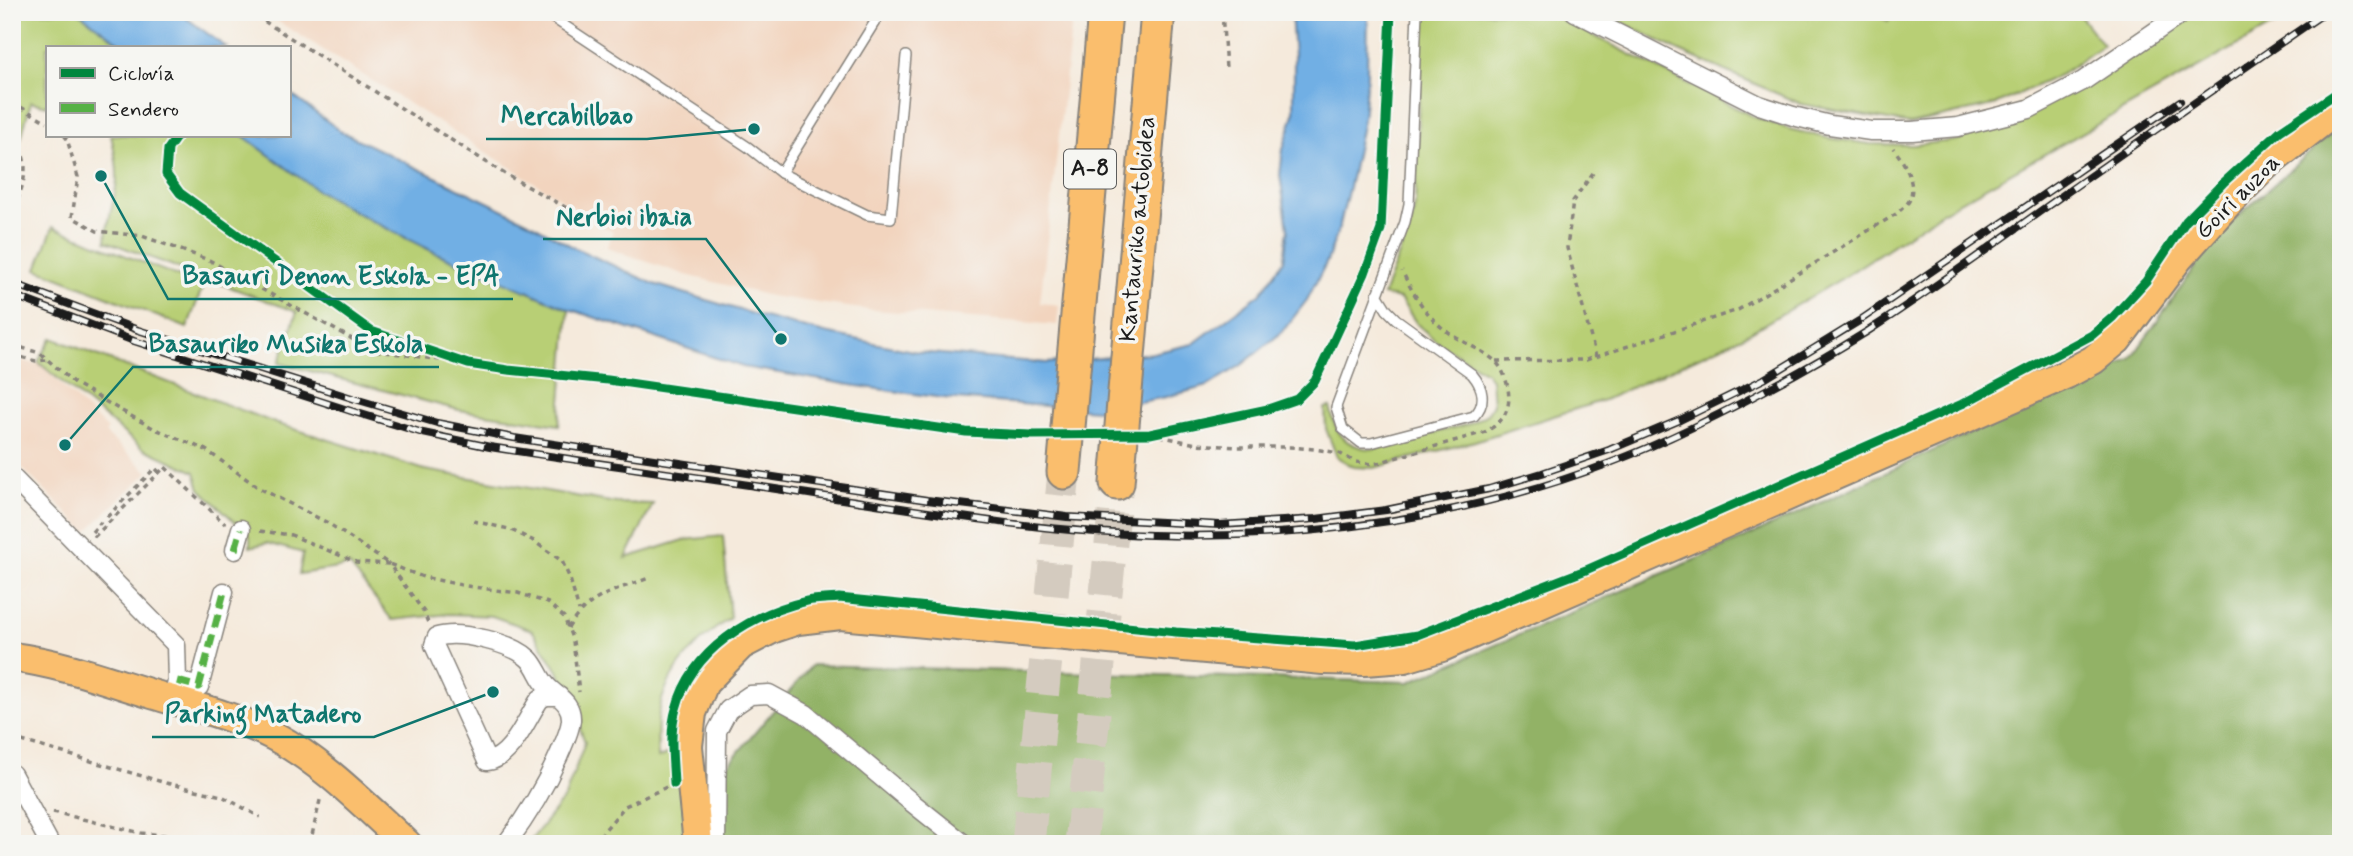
<svg xmlns="http://www.w3.org/2000/svg" width="2353" height="856" viewBox="0 0 2353 856" font-family="Mynerve,sans-serif">
	<style>
		.built { fill: #f2d4be }
		.green { fill: #b8cf74; stroke: #6a7648; stroke-width: 2 }
		.forest { fill: #92b266; stroke: #576741; stroke-width: 2 }
		.water { fill: #71afe4; stroke: #466680; stroke-width: 2 }
		.lines { fill: none; stroke-linecap: round; stroke-linejoin: round }
		.highway-tunnel { stroke: #d4cbbf; stroke-width: 33; stroke-dasharray: 33 17; stroke-linecap: butt }
		.lane-casing { stroke: #88837c; stroke-width: 12 }
		.street-casing { stroke: #88837c; stroke-width: 21 }
		.primary-casing { stroke: #88837c; stroke-width: 32 }
		.highway-casing { stroke: #88837c; stroke-width: 37 }
		.path { stroke: #88837c; stroke-width: 3.5; stroke-dasharray: 5 5; stroke-linecap: butt }
		.lane { stroke: #fff; stroke-width: 9 }
		.street { stroke: #fff; stroke-width: 18 }
		.primary { stroke: #fabe6d; stroke-width: 28 }
		.highway { stroke: #fabe6d; stroke-width: 33 }
		.rail-casing { stroke: #1c1c1c; stroke-width: 8 }
		.rail { stroke: #f6f6f2; stroke-width: 5; stroke-dasharray: 16; stroke-linecap: butt }
		.quiet { stroke: #55b145; stroke-width: 7; stroke-dasharray: 14 7; stroke-linecap: butt }
		.cycleway-casing { stroke: #f6f6f2; stroke-width: 13 }
		.cycleway { stroke: #00873e; stroke-width: 9 }
		.labels { text-anchor: middle; dominant-baseline: central; stroke-width: 7; stroke-linejoin: round; paint-order: stroke }
		.shield { fill: #f6f6f2; stroke: #5d5d5c; stroke-width: 2 }
		.shield-label { font-size: 23px; font-weight: bold; fill: #1c1c1c }
		.street-label { font-size: 24px; fill: #1c1c1c; stroke: #f6f6f2 }
		.leader { fill: none; stroke: #0f766e; stroke-width: 2.5 }
		.callout-dot { fill: #0f766e; stroke: #f6f6f2; stroke-width: 2.5 }
		.callout-label { font-size: 26px; text-anchor: middle; font-weight: bold; fill: #0f766e; stroke: #f6f6f2; stroke-width: 7; stroke-linejoin: round; paint-order: stroke }
	</style>
	<rect width="100%" height="100%" fill="#f6f6f2"/>
	<filter id="ink" filterUnits="userSpaceOnUse"><feTurbulence type="fractalNoise" baseFrequency=".0143" numOctaves="2"/><feDisplacementMap in="SourceGraphic" scale="14" xChannelSelector="R" yChannelSelector="G"/><feConvolveMatrix kernelMatrix="1 2 1 2 8 2 1 2 1" color-interpolation-filters="sRGB"/></filter>
	<filter id="wash" filterUnits="userSpaceOnUse"><feTurbulence type="fractalNoise" baseFrequency=".00686" numOctaves="4" result="noise"/><feDisplacementMap in="SourceGraphic" scale="28" xChannelSelector="R" yChannelSelector="G"/><feGaussianBlur stdDeviation="1.57" result="paint"/><feColorMatrix in="noise" values="0 0 0 0 0 0 0 0 0 0 0 0 0 0 0 0 0 1.4 0 .05"/><feComposite in="paint" operator="in"/></filter>
	<g filter="url(#wash)">
		<rect width="100%" height="100%" fill="#f5eadc"/>
		<!-- built -->
		<g class="built">
			<polygon points="263,12 1073,12 1040,303 1059,305 1057,325 862,309 770,296 686,275 618,252 607,247 613,232"/>
			<polygon points="12,358 36,364 38,362 108,430 105,433 148,472 86,532 12,458"/>
		</g>
		<!-- green -->
		<g class="green">
			<polygon points="12,12 78,12 125,47 47,47 47,106 31,102 21,138 12,152"/>
			<path d="M1422 12H1547L1754 117 1789 129 1828 138 1870 144 1913 145 1960 140 2178 12H2297L1947 209 1841 279 1742 337 1604 400 1475 441 1374 468 1354 467 1337 457 1326 429 1325 408 1330 407C1335 433 1344 447 1372 449L1469 424 1487 414 1493 404 1491 380 1486 372 1437 342 1417 324 1400 299 1383 295 1411 224 1415 205Z"/>
			<polygon points="1601,12 1870,12 1888,21 1893,12 2077,12 2103,45 2062,74 1997,104 1910,124 1801,104 1677,50"/>
			<path d="M111 135H242L318 191 374 222 436 253 569 309 559 425 459 410 279 363 297 312 106 241C107 220 115 201 117 180 118 164 114 150 111 135Z"/>
			<polygon points="53,227 203,286 187,328 37,269"/>
			<path d="M52 338 275 423 425 470 616 503 653 504 626 558 684 540 723 536 730 618C698 640 665 672 659 713 656 727 658 743 658 758L688 746 698 844H528L565 797 585 742 558 671 532 630 492 616 449 614 392 620 350 566 299 574 303 553 267 543 250 547V536L200 489 195 472 142 448 38 362Z"/>
		</g>
		<!-- forest -->
		<polygon class="forest" points="2341,129 2341,844 720,844 714,781 812,665 1409,682 1736,542 2131,359 2217,235 2329,135"/>
		<!-- water -->
		<g class="water">
			<polygon points="78,12 178,12 226,47 125,47"/>
			<polygon points="1291,12 1368,12 1367,74 1363,120 1352,174 1340,225 1327,261 1307,300 1282,332 1243,364 1208,386 1166,397 1097,410 943,398 857,386 743,367 569,309 436,253 374,222 318,191 242,135 289,135 289,93 342,132 527,221 575,248 654,284 756,315 825,333 918,352 1047,363 1153,353 1193,344 1261,293 1284,260 1288,229 1280,175 1283,149 1294,114 1294,56"/>
		</g>
	</g>
	<g filter="url(#ink)">
		<g class="lines">
			<!-- highway-tunnel -->
			<g class="highway-tunnel">
				<polyline points="1028,844 1064,472"/>
				<polyline points="1081,844 1117,483"/>
			</g>
			<defs>
				<g id="lane">
					<polyline points="544,12 748,147 781,173 867,215 891,218 906,56"/>
					<polyline points="781,173 881,12"/>
					<path d="M1377 294 1387 310 1396 319 1472 374C1483 387 1487 403 1474 416L1371 443H1361L1343 429 1336 407 1405 222 1409 204 1417 12"/>
				</g>
				<g id="street">
					<polyline points="1575,12 1759,105 1793,116 1830,125 1871,131 1912,131 1958,127 2029,109 2083,81 2184,12"/>
					<polyline points="12,477 176,645 177,681 173,701"/>
					<polyline points="235,550 241,529"/>
					<polyline points="177,681 199,687 224,592"/>
					<polyline points="12,774 50,844"/>
					<path d="M506 844C528 815 544 789 559 755 563 745 570 732 571 720 572 702 557 697 547 686 539 678 537 667 529 659 513 643 459 630 437 637L434 645 487 761C512 759 527 717 540 699L546 696H559"/>
					<polyline points="716,844 717,731 728,710 750,695 769,694 806,714 910,801 964,844"/>
				</g>
				<g id="primary">
					<path d="M12 657C60 663 106 680 152 694 191 706 238 717 274 736 324 763 365 806 407 844"/>
					<polyline points="698,844 688,746 692,713 704,683 741,645 774,628 798,620 840,615 1323,660 1365,661 1405,658 1442,647 2067,374 2093,360 2117,340 2178,259 2229,202 2266,165 2341,107"/>
				</g>
				<g id="highway">
					<polyline points="1064,472 1105,12"/>
					<polyline points="1117,483 1158,12"/>
				</g>
			</defs>
			<!-- lane casing -->
			<use href="#lane" class="lane-casing"/>
			<!-- street casing -->
			<use href="#street" class="street-casing"/>
			<!-- primary casing -->
			<use href="#primary" class="primary-casing"/>
			<!-- highway casing -->
			<use href="#highway" class="highway-casing"/>
			<!-- path -->
			<g class="path">
				<polyline points="1222,12 1226,68"/>
				<polyline points="256,16 505,174 574,212"/>
				<polyline points="12,102 47,122"/>
				<polyline points="64,135 67,139 78,177 72,217 97,231 142,236 209,260 372,350 468,364"/>
				<path d="M12 140C36 161 21 190 12 214"/>
				<polyline points="1593,173 1573,201 1567,248 1596,357"/>
				<polyline points="12,345 40,353 74,383 122,411 153,428 206,450 259,488 328,523 389,564 423,577 466,586 518,593 548,603 564,617 573,641 579,692"/>
				<polyline points="12,351 16,352 19,347"/>
				<polyline points="12,355 36,361 47,360"/>
				<path d="M1496 361 1586 360 1738 310 1896 214C1900 210 1906 206 1909 201 1918 184 1903 160 1893 148"/>
				<path d="M1150 434 1196 444 1237 447H1290L1314 449 1339 453 1355 462 1374 464 1485 432C1494 427 1504 420 1507 409 1512 396 1506 373 1497 363 1486 351 1460 342 1446 331 1426 315 1413 294 1402 271"/>
				<polyline points="107,517 155,468 159,472"/>
				<polyline points="473,521 509,529 532,540 562,561 570,579 579,611"/>
				<polyline points="260,531 291,535 356,562 389,564 424,612 428,623"/>
				<polyline points="92,532 101,522"/>
				<polyline points="94,537 165,467 225,524"/>
				<path d="M568 628C589 595 614 591 649 578"/>
				<polyline points="12,738 166,783 222,796 260,817"/>
				<polyline points="53,812 141,833 198,838 208,844"/>
				<polyline points="310,844 321,796"/>
				<polyline points="593,844 625,806 671,785"/>
			</g>
			<!-- lane -->
			<use href="#lane" class="lane"/>
			<!-- street -->
			<use href="#street" class="street"/>
			<!-- primary -->
			<use href="#primary" class="primary"/>
			<!-- highway -->
			<use href="#highway" class="highway"/>
			<defs>
				<g id="rail">
					<polyline points="12,283 138,330 355,399 437,423 514,438 927,500 1067,517 1220,525 1316,519 1386,510 1489,489 1542,473 1609,450 1680,420 1764,379 1859,321 2180,101"/>
					<path d="M12 295 134 341 351 411 423 433 490 447C599 464 707 478 815 495 927 511 1039 532 1152 535 1338 541 1525 509 1693 427 1753 398 1812 366 1868 331 1932 290 1994 244 2056 200 2145 137 2235 74 2326 12"/>
				</g>
			</defs>
			<!-- rail casing -->
			<use href="#rail" class="rail-casing"/>
			<!-- rail -->
			<use href="#rail" class="rail"/>
			<!-- quiet -->
			<g class="quiet">
				<polyline points="235,550 241,529"/>
				<polyline points="177,681 199,687 224,592"/>
			</g>
			<defs>
				<g id="cycleway">
					<polyline points="178,135 168,149 166,174 180,193 371,331 468,364 508,370 608,380 966,432 1032,435 1150,434 1268,409 1297,399 1315,381 1365,273 1381,229 1391,12"/>
					<path d="M674 784C673 760 669 732 676 709 691 650 751 614 807 601 817 599 829 599 839 598L1176 632 1355 645 1417 635 1586 570 1962 404 2092 335 2113 317 2146 281 2186 221 2223 183 2280 131 2341 90"/>
				</g>
			</defs>
			<!-- cycleway casing -->
			<use href="#cycleway" class="cycleway-casing"/>
			<!-- cycleway -->
			<use href="#cycleway" class="cycleway"/>
		</g>
	</g>
	<g class="labels">
		<!-- shield labels -->
		<rect class="shield" x="1064" y="149.5" width="52" height="39" rx="5"/>
		<g class="shield-label">
			<text x="1090" y="169">A-8</text>
		</g>
		<!-- street labels -->
		<g class="street-label">
			<text transform="translate(2238 197) rotate(-45)">Goiri auzoa</text>
			<text transform="translate(1138 229) rotate(-85)">Kantauriko autobidea</text>
		</g>
	</g>
	<!-- callouts -->
	<path class="leader" d="M754 129L647 139H486M781 339L706 239H543M101 176L168 299H513M65 445L133 367H439M493 692L374 737H152"/>
	<g class="callout-dot">
		<circle cx="754" cy="129" r="7"/>
		<circle cx="781" cy="339" r="7"/>
		<circle cx="101" cy="176" r="7"/>
		<circle cx="65" cy="445" r="7"/>
		<circle cx="493" cy="692" r="7"/>
	</g>
	<g class="callout-label">
		<text x="567" y="124">Mercabilbao</text>
		<text x="624" y="225">Nerbioi ibaia</text>
		<text x="341" y="284">Basauri Denon Eskola - EPA</text>
		<text x="286" y="352">Basauriko Musika Eskola</text>
		<text x="263" y="722">Parking Matadero</text>
	</g>
	<!-- margin -->
	<rect width="2353" height="856" fill="none" stroke="#f6f6f2" stroke-width="42"/>
	<!-- legend -->
	<rect x="46" y="46" width="245" height="91" fill="#f6f6f2" stroke="#9f9f9c" stroke-width="2"/>
	<rect x="60" y="68" width="35" height="10" fill="#00873e" stroke="#9f9f9c" stroke-width="2"/>
	<text x="108" y="80" font-size="21" fill="#1c1c1c">Ciclovía</text>
	<rect x="60" y="103" width="35" height="10" fill="#55b145" stroke="#9f9f9c" stroke-width="2"/>
	<text x="108" y="116" font-size="21" fill="#1c1c1c">Sendero</text>
</svg>
